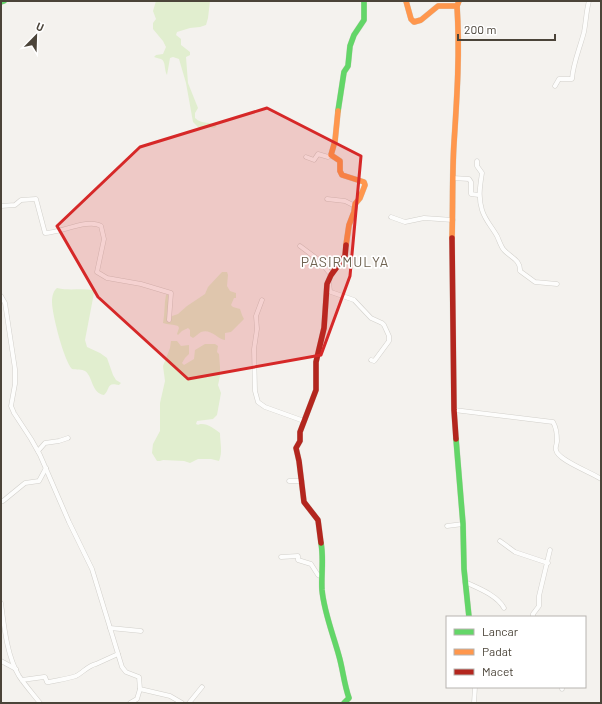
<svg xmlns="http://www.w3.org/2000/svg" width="602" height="704" viewBox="0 0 602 704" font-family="Barlow,sans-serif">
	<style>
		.green { fill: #e1eecf }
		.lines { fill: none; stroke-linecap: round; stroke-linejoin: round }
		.street-casing { stroke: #d2d0cb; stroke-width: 5 }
		.fast-casing { stroke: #d3cfc5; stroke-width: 6 }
		.slow-casing { stroke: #d3cfc5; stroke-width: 6 }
		.jam-casing { stroke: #d3cfc5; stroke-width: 6 }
		.street { stroke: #fdfdfc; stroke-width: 4 }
		.fast { stroke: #63d668; stroke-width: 5.5 }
		.slow { stroke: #ff974d; stroke-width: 5.5 }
		.jam { stroke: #b3261e; stroke-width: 5.5 }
		.marked { fill: #d62828; fill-opacity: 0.2; stroke: #d62828; stroke-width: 3; stroke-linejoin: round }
		.labels { text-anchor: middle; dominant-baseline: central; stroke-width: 3.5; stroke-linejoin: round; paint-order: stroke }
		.quarter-label { font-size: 14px; letter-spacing: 1px; fill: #6e6250; stroke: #fff }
	</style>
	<rect width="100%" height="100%" fill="#f4f2ee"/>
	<!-- green -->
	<g class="green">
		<path d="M156 1H210L208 18 206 25 200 27 190 28 177 32 176 35 181 39V45L190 52V55L186 57 188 83 198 108 195 113V118C202 125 211 121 217 126L214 128 208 127 199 128 193 122 186 83 179 59 173 57 170 58 167 75C164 70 166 61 161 59 158 58 156 58 154 57L156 55 163 54 166 47 163 41 153 29V23L156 19 153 11Z"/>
		<path d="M222 272H227L228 275 227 286 230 291 236 293V298H234L231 305 233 307 240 309 242 315 244 319 231 332 225 333V340C218 339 210 328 201 332 198 334 196 336 193 338L190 336V330L188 328 182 331 178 335 177 334 179 328 178 326C173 324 168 325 163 323 165 313 164 304 166 295L167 294 169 296 168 316 169 317 178 314 187 306 205 294 208 287Z"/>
		<path d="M57 288C70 291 80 288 93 290L94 293 85 340 87 347 100 353 107 358 113 375 116 380 121 383 119 385C106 382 111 388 104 395 91 393 93 376 85 371 82 369 76 370 72 369 64 361 52 314 52 302 52 297 53 291 57 288Z"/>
		<path d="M171 341H177L181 346 189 345V354L185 358 182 363 184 365 194 359 195 350 205 344H215L218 346 217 352 219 354 220 367V376L218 385 221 393 217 415 213 419 197 421 196 424C202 426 195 424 202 424 208 424 215 429 220 433 220 443 223 452 219 461L211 459H198L190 463 184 461 163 460 160 461H157L152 453 153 444 160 431V403L165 381 163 366 170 348Z"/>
	</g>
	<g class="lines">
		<defs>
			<g id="street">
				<path d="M555 86 559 79H572C573 63 580 48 584 32 586 22 586 12 589 1"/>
				<polyline points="306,157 314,160 318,154 328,157 331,155"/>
				<path d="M477 161V166L482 173C480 186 478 197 482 210 485 220 492 227 497 236 499 240 501 247 504 250 510 257 521 260 520 271L535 282 557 284"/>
				<polyline points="453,178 469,179 471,182 471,194 479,195"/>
				<polyline points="327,199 345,201 355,206"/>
				<path d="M1 206 15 205 21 200 36 199 45 233C60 233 89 218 101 226L104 239 97 272 107 278 141 284 171 293 169 320"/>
				<polyline points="391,217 405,222 424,218 453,220"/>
				<polyline points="300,246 320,261 331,275"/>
				<polyline points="329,283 330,291 331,292 354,300 371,318 382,323 384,325 389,336 389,341 375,360 374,361 371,360"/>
				<polyline points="1,296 5,303 15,369 15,384 11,406 14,413 31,439 40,455 69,522 92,569 122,667 126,672 139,677 140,689 170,696 182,703"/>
				<polyline points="262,300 256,316 257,329 254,349 255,391 258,402 265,407 304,421"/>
				<path d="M454 410 553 422C556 427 557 435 557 441 557 444 555 447 556 450 557 460 593 473 601 479"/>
				<polyline points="38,451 45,443 59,441 68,438"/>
				<polyline points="289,481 302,481"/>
				<polyline points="1,501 3,501 25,483 39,481 46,468"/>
				<polyline points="447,526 463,524"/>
				<polyline points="500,541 515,552 548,563"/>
				<polyline points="281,557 298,556 298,560 311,564 318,575 322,577"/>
				<path d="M465 582C478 588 497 595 504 608"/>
				<path d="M1 603C4 626 7 656 19 676 25 685 33 694 40 703"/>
				<polyline points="533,617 533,614 539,606 539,596 550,550"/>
				<polyline points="110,628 141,631"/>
				<polyline points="1,661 16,669"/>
				<path d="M22 680 44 677H45L47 682H49C58 680 67 679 76 676 82 673 89 665 96 664L118 654"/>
				<polyline points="562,687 562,689"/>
				<polyline points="130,703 137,699 140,689"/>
				<polyline points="189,703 202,687"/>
				<polyline points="474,703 475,687"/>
			</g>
			<g id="fast">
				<polyline points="1,2 4,1"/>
				<polyline points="338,111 344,72 348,66 350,46 354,35 364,20 364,1"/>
				<polyline points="456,439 463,524 464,569 469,617"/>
				<path d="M321 543C324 559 321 574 322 590 324 612 333 634 339 656 343 670 344 684 349 698L344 703"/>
			</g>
			<g id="slow">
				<polyline points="406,1 411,19 414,22 421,20 438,6 457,6 459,1"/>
				<polyline points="338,111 335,141 331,155 340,161 340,171 342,175 364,182 365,185 360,198 355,204 354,212 349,225 346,245"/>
				<path d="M452 238C453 206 452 175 454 143 457 97 460 52 457 6"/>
			</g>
			<g id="jam">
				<polyline points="452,238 454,410 456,439"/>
				<polyline points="321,543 318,520 304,502 299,461 296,448 300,441 300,432 316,390 316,362 324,328 327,284 331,275 345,256 346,245"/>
			</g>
		</defs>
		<!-- street casing -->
		<use href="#street" class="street-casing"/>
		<!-- fast casing -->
		<use href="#fast" class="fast-casing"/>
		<!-- slow casing -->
		<use href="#slow" class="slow-casing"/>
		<!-- jam casing -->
		<use href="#jam" class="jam-casing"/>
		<!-- street -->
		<use href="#street" class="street"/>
		<!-- fast -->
		<use href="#fast" class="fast"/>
		<!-- slow -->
		<use href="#slow" class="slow"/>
		<!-- jam -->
		<use href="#jam" class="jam"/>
	</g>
	<!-- marked area -->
	<path class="marked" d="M267 108 361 156 350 276 321 355 188 379 98 297 57 226 140 147Z"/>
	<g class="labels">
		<!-- quarter labels -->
		<g class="quarter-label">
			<text x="345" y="261">PASIRMULYA</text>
		</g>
	</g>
	<!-- border -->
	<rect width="602" height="704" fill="none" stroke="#4b4439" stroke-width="4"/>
	<!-- legend -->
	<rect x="446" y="616" width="140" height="72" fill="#ffffff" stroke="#b7b4b0"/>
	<rect x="454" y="629" width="20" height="6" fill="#63d668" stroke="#b7b4b0"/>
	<text x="482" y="636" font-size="12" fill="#4b4439">Lancar</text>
	<rect x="454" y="649" width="20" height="6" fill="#ff974d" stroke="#b7b4b0"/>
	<text x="482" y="656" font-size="12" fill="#4b4439">Padat</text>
	<rect x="454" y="669" width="20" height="6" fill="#b3261e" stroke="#b7b4b0"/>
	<text x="482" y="676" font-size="12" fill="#4b4439">Macet</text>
	<!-- north arrow -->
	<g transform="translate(36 36) rotate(23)" stroke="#ffffff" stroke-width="3" paint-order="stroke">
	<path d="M0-3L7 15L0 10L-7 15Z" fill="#4b4439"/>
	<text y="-6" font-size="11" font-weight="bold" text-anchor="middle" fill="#4b4439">U</text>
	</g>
	<!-- scale -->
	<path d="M458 34v6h97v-6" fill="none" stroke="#4b4439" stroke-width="2"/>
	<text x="464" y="34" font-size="12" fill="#4b4439" stroke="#ffffff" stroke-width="3" paint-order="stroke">200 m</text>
</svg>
